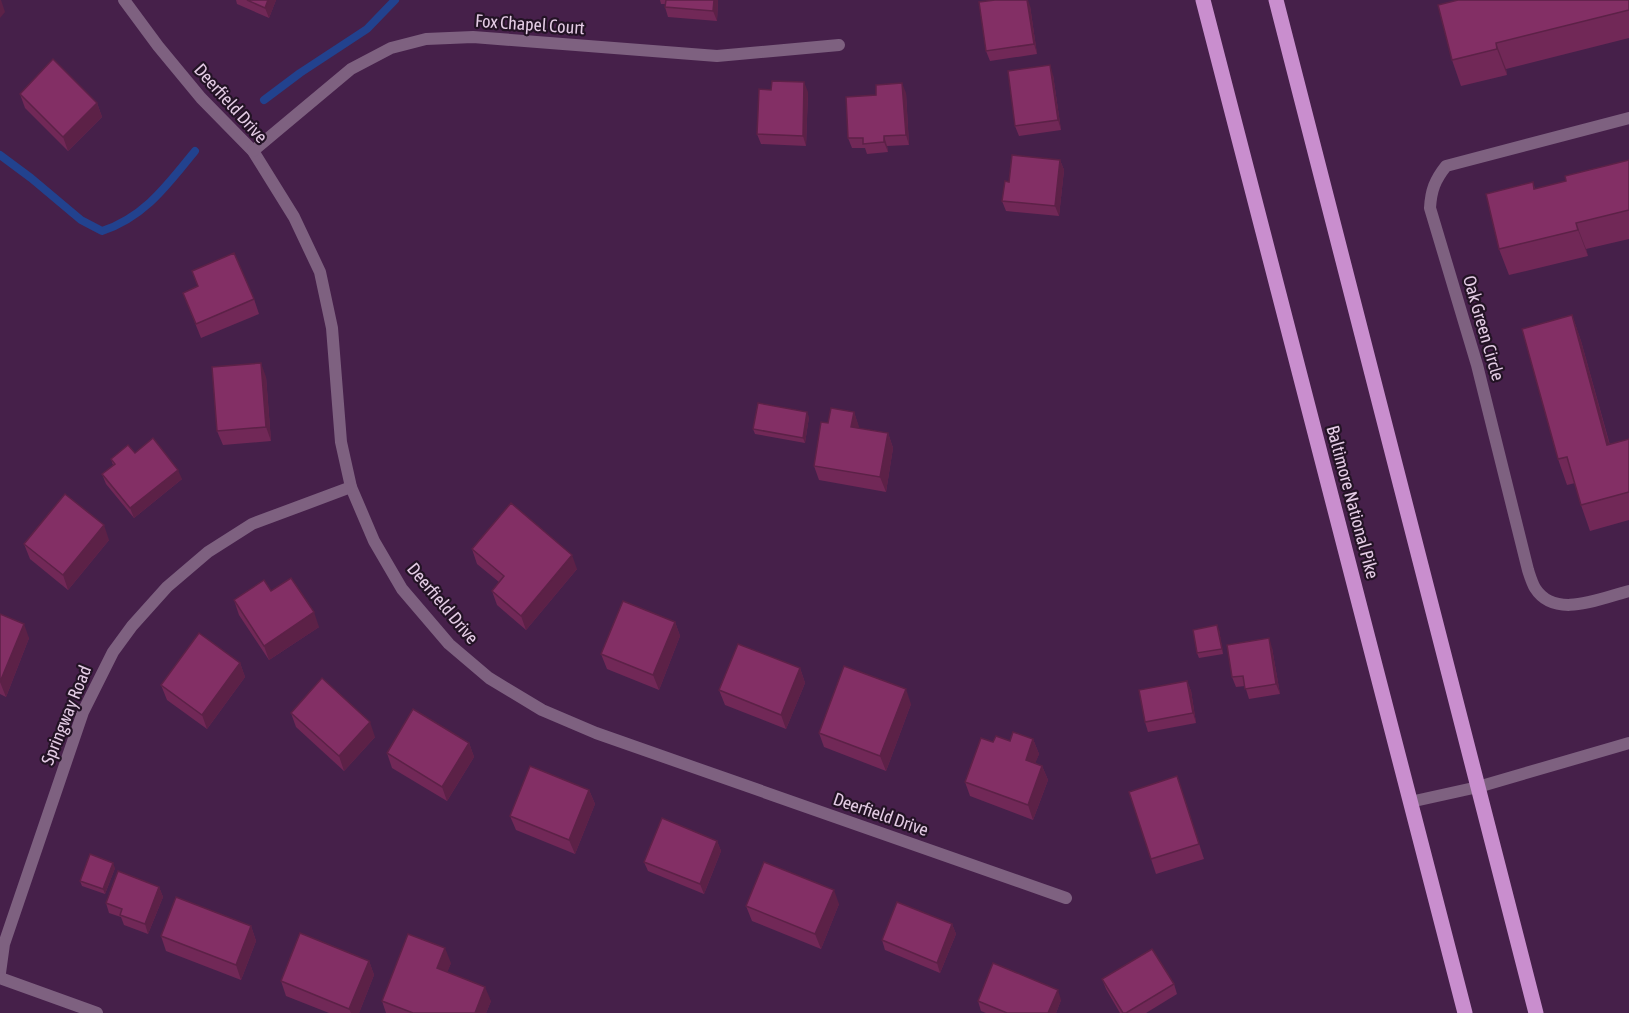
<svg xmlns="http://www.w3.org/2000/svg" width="1629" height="1013" viewBox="0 0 1629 1013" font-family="'Asap Condensed',sans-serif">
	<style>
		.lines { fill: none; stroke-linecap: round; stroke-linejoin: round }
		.stream { stroke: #22428e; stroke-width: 8 }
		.street { stroke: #7e6180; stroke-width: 12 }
		.primary { stroke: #c98ece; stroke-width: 15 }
		.wall { fill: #712857 }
		.shaded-wall { fill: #5c2147 }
		.building { fill: #832f65; stroke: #5c2147; stroke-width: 1.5 }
		.labels { text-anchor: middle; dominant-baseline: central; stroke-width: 4.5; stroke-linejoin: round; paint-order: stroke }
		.street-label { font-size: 18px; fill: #e4cce5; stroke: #231325 }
	</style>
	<rect width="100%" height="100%" fill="#46204a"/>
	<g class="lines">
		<!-- stream -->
		<g class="stream">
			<polyline points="264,100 300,73 367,29 395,0"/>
			<path d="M0 155 31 178 81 220 102 231C145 217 168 184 195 151"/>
		</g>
		<!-- street -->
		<g class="street">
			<polyline points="124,0 158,46 201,98 253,151 294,217 320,272 332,328 341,442 351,487 374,541 402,589 449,644 489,678 542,710 596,733 1066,898"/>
			<path d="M1629 118 1446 166C1435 180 1431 190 1430 208L1477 365 1528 570C1530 576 1532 583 1535 588 1555 620 1601 598 1629 591"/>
			<polyline points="253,151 351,69 391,48 426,39 473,37 717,56 839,45"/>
			<polyline points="1410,802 1478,787 1629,743"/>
			<polyline points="0,973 4,944 83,712 113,652 132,626 167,587 208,552 252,524 351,487"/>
			<polyline points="0,978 97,1013"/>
		</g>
		<!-- primary -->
		<g class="primary">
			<polyline points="1203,0 1465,1013"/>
			<polyline points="1276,0 1536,1013"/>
		</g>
	</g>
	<!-- wall -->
	<g class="wall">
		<polygon points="236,0 276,0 269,18 237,4"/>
		<polygon points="660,0 718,0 717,21 668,17 665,7 665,4 661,4"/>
		<polygon points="1629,0 1629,38 1506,69 1507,75 1461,86 1452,60 1438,5"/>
		<polygon points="1030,6 1037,54 990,61 986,51"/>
		<polygon points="1053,75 1061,130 1019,136 1015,126"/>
		<polygon points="808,92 806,146 761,144 757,134"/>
		<polygon points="906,93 909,145 887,146 888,152 867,154 865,148 852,148 848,138"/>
		<polygon points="20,94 97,103 102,117 68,151 25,108"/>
		<polygon points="1060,160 1064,170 1059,216 1006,211 1002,201 1009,182"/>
		<polygon points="1629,160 1629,239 1586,249 1588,256 1509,275 1499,249 1533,182 1535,189 1566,181"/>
		<polygon points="192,271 254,299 259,314 201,338 183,293 198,287"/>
		<polygon points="1572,315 1581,341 1610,445 1629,439 1629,520 1590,531 1581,505 1575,483 1567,485 1558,459"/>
		<polygon points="266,377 271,441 223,445 217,431"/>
		<polygon points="854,412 859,428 888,433 893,448 886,492 819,480 814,466 828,423"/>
		<polygon points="809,417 805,443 755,434 753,429"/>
		<polygon points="135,453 182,479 134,518 106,484 102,474 113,465 111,459"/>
		<polygon points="109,540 68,590 30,559 24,544"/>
		<polygon points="472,549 577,569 526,630 497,605 492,591 499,582 477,564"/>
		<polygon points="234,600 319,627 269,660 239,615"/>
		<polygon points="0,614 29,638 6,697 0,694"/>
		<polygon points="675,622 680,636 659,690 607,669 601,654"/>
		<polygon points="1219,630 1223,654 1199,658 1197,653"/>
		<polygon points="1272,648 1280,694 1249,699 1245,686 1236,687 1232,677"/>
		<polygon points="240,663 245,677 207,729 167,700 161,685"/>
		<polygon points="800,668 805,683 786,729 725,705 719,690"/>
		<polygon points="1187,681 1191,691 1196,723 1148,732 1145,722"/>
		<polygon points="911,704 886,771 824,747 819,733"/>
		<polygon points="291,713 375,737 344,771 296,727"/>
		<polygon points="1033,739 1039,754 1035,763 1042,766 1048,780 1033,820 970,796 965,782 993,742"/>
		<polygon points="469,743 474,757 447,801 392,768 387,753"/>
		<polygon points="589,790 595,804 575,854 516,830 510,816"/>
		<polygon points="1182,791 1204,859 1156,874 1151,859"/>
		<polygon points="717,841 721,851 704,894 648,871 644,862"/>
		<polygon points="115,868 105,894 82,886 80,881"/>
		<polygon points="159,887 163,897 148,934 124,925 121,917 109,913 106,903"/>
		<polygon points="839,904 821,949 752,921 746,906"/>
		<polygon points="952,924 956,934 940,973 885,950 882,940"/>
		<polygon points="251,926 256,941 241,980 166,951 161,936"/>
		<polygon points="369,961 374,975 359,1013 329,1013 286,996 281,981"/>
		<polygon points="451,963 447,972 491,1001 486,1013 386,1013 382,1001"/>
		<polygon points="1102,979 1174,984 1177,994 1146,1013 1120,1013 1106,989"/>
		<polygon points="1061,1000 1056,1013 986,1013 981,1011 978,1001"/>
	</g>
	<!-- shaded-wall -->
	<g class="shaded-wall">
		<polygon points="0,0 1,0 5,12 0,18"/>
		<polygon points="268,0 276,0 269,18 265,8"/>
		<polygon points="714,0 718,0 717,21 713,11"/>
		<polygon points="1027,0 1028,0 1030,6 1037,54 1034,44"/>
		<polygon points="1496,43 1506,69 1507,75 1497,49"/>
		<polygon points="1050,65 1053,75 1061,130 1058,120"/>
		<polygon points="804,82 808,92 806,146 803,136"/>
		<polygon points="902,83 906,93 909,145 906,135"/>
		<polygon points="97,103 102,117 68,151 63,137"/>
		<polygon points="884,136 887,146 888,152 884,142"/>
		<polygon points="1060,160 1064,170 1059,216 1055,206"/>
		<polygon points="1576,223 1586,249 1588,256 1578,230"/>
		<polygon points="1572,315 1581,341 1617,472 1607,445"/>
		<polygon points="261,363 266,377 271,441 266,427"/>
		<polygon points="807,412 809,417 805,443 803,438"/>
		<polygon points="854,412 859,427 857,441 851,427"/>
		<polygon points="888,433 893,448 886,492 880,477"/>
		<polygon points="178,470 182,479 134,518 130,508"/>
		<polygon points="104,525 109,540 68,590 63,575"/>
		<polygon points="572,555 577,569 526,630 521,616"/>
		<polygon points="314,612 319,627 269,660 264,646"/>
		<polygon points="675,622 680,636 659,690 653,675"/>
		<polygon points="24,624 29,638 6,697 0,682"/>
		<polygon points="1217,625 1219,630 1223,654 1222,649"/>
		<polygon points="1269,638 1272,648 1280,694 1276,684"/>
		<polygon points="240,663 245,677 207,729 202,715"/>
		<polygon points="800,668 805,683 786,729 781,715"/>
		<polygon points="1187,681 1191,691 1196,723 1193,713"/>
		<polygon points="906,689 911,704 886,771 880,756"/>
		<polygon points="370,722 375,737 344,771 339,756"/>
		<polygon points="1033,739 1039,754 1031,774 1026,760"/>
		<polygon points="469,743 474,757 447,801 442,787"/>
		<polygon points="1042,766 1048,780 1033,820 1028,805"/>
		<polygon points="589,790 595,804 575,854 569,840"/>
		<polygon points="717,841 721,851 704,894 700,884"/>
		<polygon points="113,863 115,868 105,894 103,889"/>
		<polygon points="159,887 163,897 148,934 145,924"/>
		<polygon points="834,890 839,904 821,949 815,934"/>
		<polygon points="952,924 956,934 940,973 937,963"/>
		<polygon points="251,926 256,941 241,980 236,965"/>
		<polygon points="445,948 451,963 443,983 437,968"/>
		<polygon points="369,961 374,975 359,1013 351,1013 349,1009"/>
		<polygon points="485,987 491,1001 486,1013 475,1013"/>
		<polygon points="1058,990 1061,1000 1056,1013 1048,1013"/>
	</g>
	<!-- building -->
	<g class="building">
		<polygon points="247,0 268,0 265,8"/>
		<polygon points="666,0 714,0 713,11 665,7"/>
		<polygon points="995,0 1027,0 1034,44 986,51 979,2"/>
		<polygon points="1458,0 1629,0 1629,10 1496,43 1497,49 1452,60 1438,5"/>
		<polygon points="53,59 97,103 63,137 20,94"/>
		<polygon points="1050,65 1058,120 1015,126 1008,71"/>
		<polygon points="772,81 804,82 803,136 757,134 759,89 771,90"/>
		<polygon points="902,83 906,135 884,136 884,142 863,144 863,138 848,138 846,97 876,95 876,85"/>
		<polygon points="1012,155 1060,160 1055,206 1002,201 1005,181 1009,182"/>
		<polygon points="1629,160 1629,210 1576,223 1578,230 1499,249 1486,194 1533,182 1534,189 1566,181 1565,176"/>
		<polygon points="234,253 254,299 196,324 183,293 198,286 192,271"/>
		<polygon points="1572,315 1607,445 1629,439 1629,492 1581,505 1567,457 1558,459 1522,329"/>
		<polygon points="261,363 266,427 217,431 212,367"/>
		<polygon points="758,403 807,412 803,438 753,429"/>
		<polygon points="831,408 854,412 851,427 888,433 880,477 814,466 821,422 828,423"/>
		<polygon points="153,438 178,470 130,508 102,474 115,464 111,459 128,445 135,453"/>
		<polygon points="65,494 104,525 63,575 24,544"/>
		<polygon points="511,503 572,555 521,616 492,591 504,576 472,549"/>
		<polygon points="291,578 314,612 264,646 234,600 264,580 271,591"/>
		<polygon points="623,601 675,622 653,675 601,654"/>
		<polygon points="0,614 24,624 0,682"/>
		<polygon points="1217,625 1222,649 1197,653 1193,630"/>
		<polygon points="199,633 240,663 202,715 161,685"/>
		<polygon points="1269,638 1276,684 1245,689 1243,676 1232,677 1227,645"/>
		<polygon points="738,644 800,668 781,715 719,690"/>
		<polygon points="844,666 906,689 880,756 819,733"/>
		<polygon points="322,678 370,722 339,756 291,713"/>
		<polygon points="1187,681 1193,713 1145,722 1139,690"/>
		<polygon points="413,709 469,743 442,787 387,753"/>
		<polygon points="1013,732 1033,739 1026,760 1042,766 1028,805 965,782 981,738 993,742 996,736 1010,741"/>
		<polygon points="530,766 589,790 569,840 510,816"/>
		<polygon points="1177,776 1199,844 1151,859 1129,792"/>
		<polygon points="662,818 717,841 700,884 644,862"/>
		<polygon points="90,854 113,863 103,889 80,881"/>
		<polygon points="764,862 834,890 815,934 746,906"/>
		<polygon points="118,871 159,887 145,924 120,915 122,909 106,903"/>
		<polygon points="176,897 251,926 236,965 161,936"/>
		<polygon points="897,902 952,924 937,963 882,940"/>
		<polygon points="300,933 369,961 349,1009 281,981"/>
		<polygon points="408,934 445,948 437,968 485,987 475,1013 413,1013 382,1001"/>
		<polygon points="1152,949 1174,984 1126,1013 1123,1013 1102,979"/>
		<polygon points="993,963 1058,990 1048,1013 1007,1013 978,1001"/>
	</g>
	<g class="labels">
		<!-- street labels -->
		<g class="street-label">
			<text transform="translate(530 24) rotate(4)">Fox Chapel Court</text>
			<text transform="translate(231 103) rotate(48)">Deerfield Drive</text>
			<text transform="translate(1484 328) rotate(74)">Oak Green Circle</text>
			<text transform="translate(1353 502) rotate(75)">Baltimore National Pike</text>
			<text transform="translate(443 603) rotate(50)">Deerfield Drive</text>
			<text transform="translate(66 715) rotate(-68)">Springway Road</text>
			<text transform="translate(881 814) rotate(19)">Deerfield Drive</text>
		</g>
	</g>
</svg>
